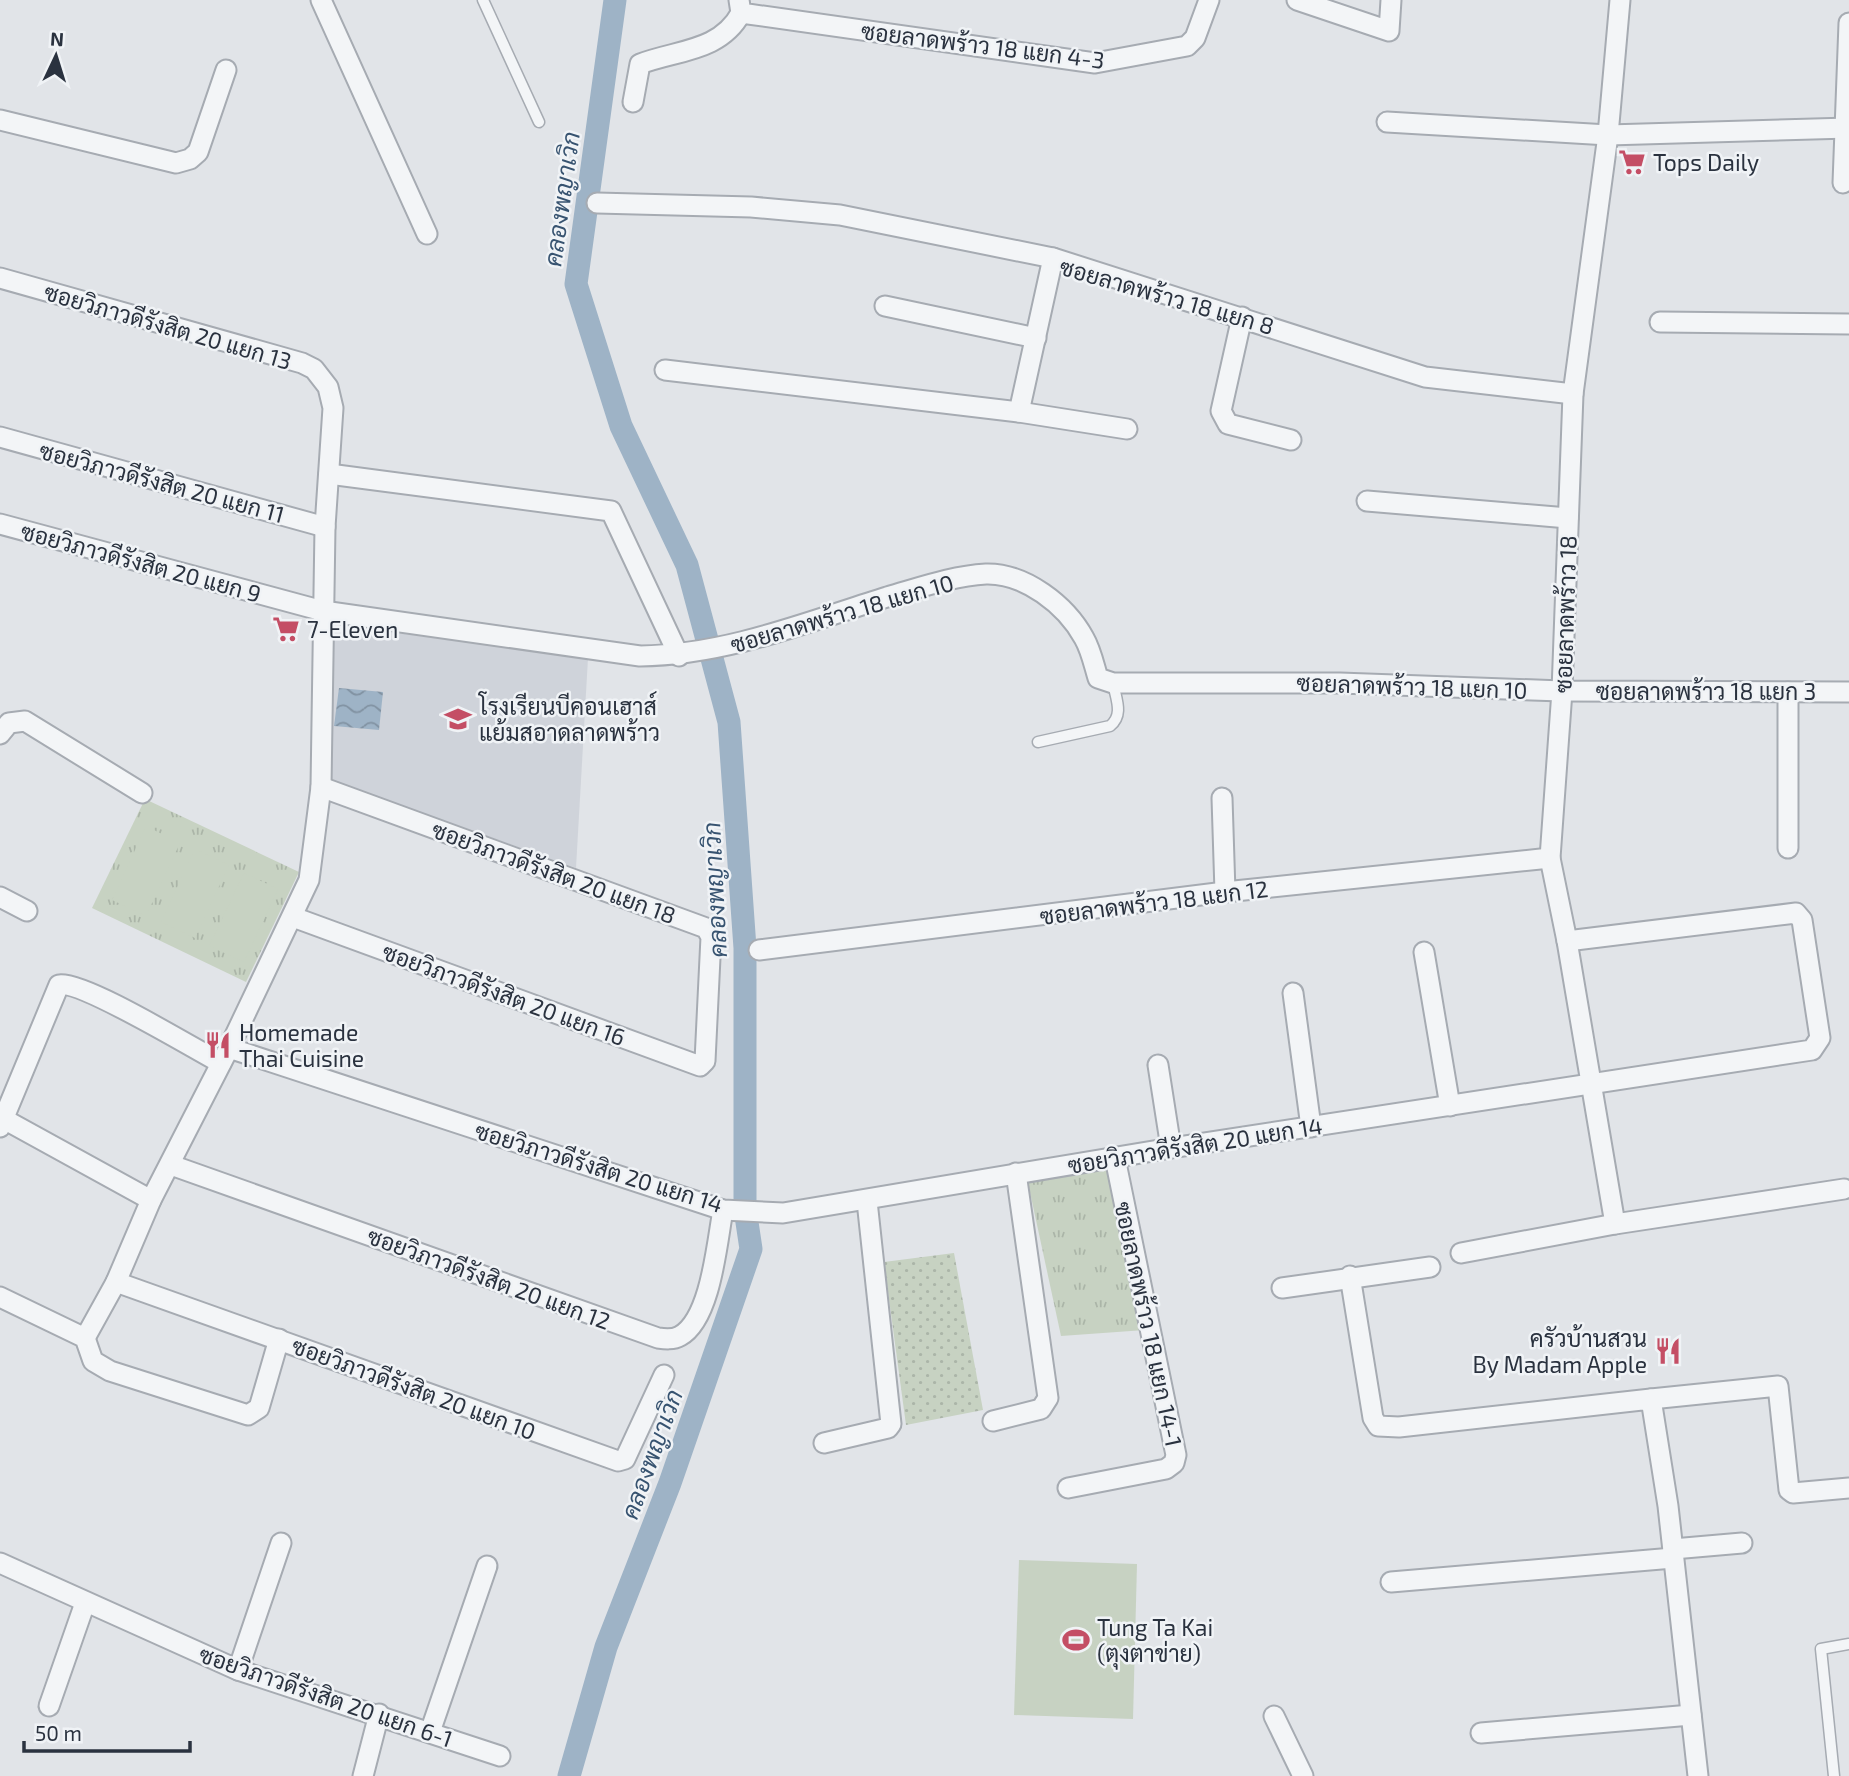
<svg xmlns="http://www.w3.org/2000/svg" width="1849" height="1776" viewBox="0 0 1849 1776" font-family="'Exo 2',Sarabun,sans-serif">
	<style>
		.built { fill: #cfd3da }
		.grass { fill: url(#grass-dots) }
		.park { fill: url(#park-tufts) }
		.pitch { fill: #c7d2c2 }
		.water { fill: url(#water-waves) }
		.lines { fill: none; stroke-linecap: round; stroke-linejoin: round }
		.canal { stroke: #9eb3c6; stroke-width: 23 }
		.service-casing { stroke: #a6abb2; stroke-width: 13 }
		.minor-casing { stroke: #a6abb2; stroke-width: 23 }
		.service { stroke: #f3f5f7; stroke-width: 10 }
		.minor { stroke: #f3f5f7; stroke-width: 19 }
		.labels { text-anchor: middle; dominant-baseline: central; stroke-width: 5; stroke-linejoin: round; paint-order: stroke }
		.street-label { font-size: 23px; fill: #2a323f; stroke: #f0f3f6 }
		.poi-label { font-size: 23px; fill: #2a323f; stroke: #f0f3f6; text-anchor: start }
		.water-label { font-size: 24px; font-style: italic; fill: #375370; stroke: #f0f3f6 }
	</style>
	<defs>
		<pattern id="grass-dots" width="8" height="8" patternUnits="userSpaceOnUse" patternTransform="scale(1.75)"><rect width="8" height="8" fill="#c7d2c2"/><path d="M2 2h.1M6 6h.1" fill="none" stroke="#abb5a8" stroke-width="1.8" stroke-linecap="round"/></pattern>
		<pattern id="park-tufts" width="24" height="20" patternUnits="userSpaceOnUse" patternTransform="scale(1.75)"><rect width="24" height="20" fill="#c7d2c2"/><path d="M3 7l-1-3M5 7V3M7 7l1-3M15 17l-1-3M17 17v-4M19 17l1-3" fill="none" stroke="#abb5a8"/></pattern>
		<pattern id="water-waves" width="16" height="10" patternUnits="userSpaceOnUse" patternTransform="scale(1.75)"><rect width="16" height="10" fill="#9eb3c6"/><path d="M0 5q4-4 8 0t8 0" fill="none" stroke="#8192a2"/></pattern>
	</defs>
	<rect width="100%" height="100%" fill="#e1e4e8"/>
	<!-- built -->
	<polygon class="built" points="351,627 588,658 576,868 331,780 331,643"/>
	<!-- grass -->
	<polygon class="grass" points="954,1253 983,1410 906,1425 884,1262"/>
	<!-- park -->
	<g class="park">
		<polygon points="145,799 299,872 246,982 92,908"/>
		<polygon points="1110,1166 1145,1330 1061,1336 1028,1183"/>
	</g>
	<!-- pitch -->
	<g class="pitch">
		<polygon points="146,826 180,843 146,916 112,900"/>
		<polygon points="195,849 229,865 195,938 161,922"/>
		<polygon points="244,873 278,889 244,962 209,946"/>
		<polygon points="1019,1560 1137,1564 1133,1719 1014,1715"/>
	</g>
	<!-- water -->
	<polygon class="water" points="339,688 383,692 379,730 334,726"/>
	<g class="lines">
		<!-- canal -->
		<polyline class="canal" points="569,1776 606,1647 670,1483 751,1249 745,1209 745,948 729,722 687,565 621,426 576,284 615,0"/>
		<defs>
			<g id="service">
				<polyline points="483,0 539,122"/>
				<path d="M1038 742 1110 726C1124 715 1116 699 1113 683"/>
				<polyline points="1834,1776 1821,1649 1849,1644"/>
			</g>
			<g id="minor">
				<polyline points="321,0 427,234"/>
				<polyline points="739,0 741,13 1095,63 1187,46 1195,38 1209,0"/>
				<polyline points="1297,0 1389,31 1391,0"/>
				<path d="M633 102 640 64C676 50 720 52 741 13"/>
				<polyline points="0,120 176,163 190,159 198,152 226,70"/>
				<polyline points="1387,122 1608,135 1849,128"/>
				<polyline points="1843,183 1849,23"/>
				<polyline points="597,203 751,207 840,215 1053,258"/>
				<polyline points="0,278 302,363 314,369 328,387 333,408 325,527 321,787 309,880 229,1048 151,1200 116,1282 85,1338"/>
				<polyline points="885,306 1036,338"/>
				<polyline points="1242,317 1221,411 1228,424 1291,440"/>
				<polyline points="1660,322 1849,324"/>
				<polyline points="665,370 1019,412 1053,258 1425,377 1573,394"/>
				<polyline points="1019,412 1127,429"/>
				<polyline points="0,437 325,527"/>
				<polyline points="329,474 611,511 679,656"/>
				<polyline points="1367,501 1568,518"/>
				<path d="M0 524 323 611 640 656C726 655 807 622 887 597 919 588 952 576 986 574 1025 573 1066 605 1084 638 1091 650 1094 665 1098 678L1113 683H1340L1562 691 1849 692"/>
				<polyline points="0,734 9,723 25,721 142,793"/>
				<polyline points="1222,798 1225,892"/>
				<polyline points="1788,848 1788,692"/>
				<polyline points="0,897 27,911"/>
				<polyline points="293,917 700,1066 705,1061 711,937 706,928 321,787"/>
				<polyline points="759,950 1225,892 1550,858"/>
				<polyline points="1424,952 1450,1106"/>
				<polyline points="1293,993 1311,1127"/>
				<polyline points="229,1048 723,1210 783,1213 1171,1148 1812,1050 1820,1038 1802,920 1796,913 1567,941"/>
				<polyline points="1158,1065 1171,1148"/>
				<polyline points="0,1117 151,1200"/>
				<path d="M0 1127 59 985C82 980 194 1049 221 1063"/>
				<path d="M171 1165 658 1338C665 1339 673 1340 680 1336 711 1319 717 1242 723 1210"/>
				<polyline points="1615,1224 1567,941 1550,858 1562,691 1573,394 1608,135 1620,0"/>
				<polyline points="1461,1253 1615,1224 1844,1189"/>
				<polyline points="1350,1276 1373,1418 1378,1426 1399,1427 1651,1399 1668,1506 1698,1776"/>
				<polyline points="116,1282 618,1461 625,1459 664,1375"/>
				<polyline points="1282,1288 1430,1267"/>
				<polyline points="0,1297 85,1338 93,1361 110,1371 248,1415 259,1408 279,1339"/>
				<polyline points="1651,1399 1778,1386 1789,1490 1793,1493 1849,1488"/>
				<polyline points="993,1421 1041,1409 1048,1398 1016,1173"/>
				<polyline points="824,1443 888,1428 891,1424 867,1201"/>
				<polyline points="1068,1488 1166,1469 1174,1463 1176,1455 1115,1158"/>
				<polyline points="1673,1549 1742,1543"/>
				<polyline points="0,1563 238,1670 500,1756"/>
				<polyline points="1391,1582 1673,1558"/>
				<polyline points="238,1670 281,1543"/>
				<polyline points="49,1706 85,1603"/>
				<polyline points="1274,1716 1303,1776"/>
				<polyline points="430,1732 487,1566"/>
				<polyline points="1481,1733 1691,1715"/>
				<polyline points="363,1776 379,1714"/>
			</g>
		</defs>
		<!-- service casing -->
		<use href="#service" class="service-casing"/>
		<!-- minor casing -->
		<use href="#minor" class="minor-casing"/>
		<!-- service -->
		<use href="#service" class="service"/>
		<!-- minor -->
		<use href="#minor" class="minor"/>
	</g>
	<!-- icons -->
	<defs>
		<symbol id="supermarket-bare" viewBox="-9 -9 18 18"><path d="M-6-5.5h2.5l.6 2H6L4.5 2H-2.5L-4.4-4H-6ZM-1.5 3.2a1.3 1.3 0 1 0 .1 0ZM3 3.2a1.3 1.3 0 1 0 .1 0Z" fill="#c44e65" stroke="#f0f3f6" stroke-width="2.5" paint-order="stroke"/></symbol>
		<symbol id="school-bare" viewBox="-9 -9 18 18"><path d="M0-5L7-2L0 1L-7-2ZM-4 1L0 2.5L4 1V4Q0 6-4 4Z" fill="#c44e65" stroke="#f0f3f6" stroke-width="2.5" paint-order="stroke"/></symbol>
		<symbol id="restaurant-bare" viewBox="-9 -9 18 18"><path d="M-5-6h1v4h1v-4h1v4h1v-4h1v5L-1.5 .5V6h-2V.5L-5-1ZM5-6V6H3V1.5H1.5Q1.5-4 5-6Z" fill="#c44e65" stroke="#f0f3f6" stroke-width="2.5" paint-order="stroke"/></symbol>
		<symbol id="stadium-bare" viewBox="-9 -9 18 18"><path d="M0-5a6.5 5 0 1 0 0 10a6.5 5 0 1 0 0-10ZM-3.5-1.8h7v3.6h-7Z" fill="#c44e65" stroke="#f0f3f6" stroke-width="2.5" paint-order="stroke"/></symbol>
	</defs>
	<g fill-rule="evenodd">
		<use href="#supermarket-bare" x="1613" y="143" width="38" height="38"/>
		<use href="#supermarket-bare" x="267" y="610" width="38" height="38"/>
		<use href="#school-bare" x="439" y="700" width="38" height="38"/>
		<use href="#restaurant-bare" x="199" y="1026" width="38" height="38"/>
		<use href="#restaurant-bare" x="1649" y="1332" width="38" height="38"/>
		<use href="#stadium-bare" x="1057" y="1621" width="38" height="38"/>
	</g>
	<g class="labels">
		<!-- street labels -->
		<g class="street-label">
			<text transform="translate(983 45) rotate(7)">ซอยลาดพร้าว 18 แยก 4-3</text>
			<text transform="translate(1167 296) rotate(16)">ซอยลาดพร้าว 18 แยก 8</text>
			<text transform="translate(168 326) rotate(16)">ซอยวิภาวดีรังสิต 20 แยก 13</text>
			<text transform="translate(162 482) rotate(15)">ซอยวิภาวดีรังสิต 20 แยก 11</text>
			<text transform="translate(141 562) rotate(15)">ซอยวิภาวดีรังสิต 20 แยก 9</text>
			<text transform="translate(842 613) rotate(-16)">ซอยลาดพร้าว 18 แยก 10</text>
			<text transform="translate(1565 614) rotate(-88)">ซอยลาดพร้าว 18</text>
			<text transform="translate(1412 686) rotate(2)">ซอยลาดพร้าว 18 แยก 10</text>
			<text x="1706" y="691">ซอยลาดพร้าว 18 แยก 3</text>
			<text transform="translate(554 872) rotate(20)">ซอยวิภาวดีรังสิต 20 แยก 18</text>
			<text transform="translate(1154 902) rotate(-7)">ซอยลาดพร้าว 18 แยก 12</text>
			<text transform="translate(504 994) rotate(20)">ซอยวิภาวดีรังสิต 20 แยก 16</text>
			<text transform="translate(1195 1145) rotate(-9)">ซอยวิภาวดีรังสิต 20 แยก 14</text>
			<text transform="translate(599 1167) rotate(17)">ซอยวิภาวดีรังสิต 20 แยก 14</text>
			<text transform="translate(489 1278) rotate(20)">ซอยวิภาวดีรังสิต 20 แยก 12</text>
			<text transform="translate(1149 1324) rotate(78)">ซอยลาดพร้าว 18 แยก 14-1</text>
			<text transform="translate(414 1388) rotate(20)">ซอยวิภาวดีรังสิต 20 แยก 10</text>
			<text transform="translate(326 1696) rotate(19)">ซอยวิภาวดีรังสิต 20 แยก 6-1</text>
		</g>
		<!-- poi labels -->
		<g class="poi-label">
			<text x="1653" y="162">Tops Daily</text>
			<text x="307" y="629">7-Eleven</text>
			<text x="479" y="706">โรงเรียนบีคอนเฮาส์<tspan x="479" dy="26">แย้มสอาดลาดพร้าว</tspan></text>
			<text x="239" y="1032">Homemade<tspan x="239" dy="26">Thai Cuisine</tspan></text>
			<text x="1647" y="1338" text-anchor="end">ครัวบ้านสวน<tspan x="1647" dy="26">By Madam Apple</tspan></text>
			<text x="1097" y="1627">Tung Ta Kai<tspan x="1097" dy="26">(ตุงตาข่าย)</tspan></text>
		</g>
		<!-- water labels -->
		<g class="water-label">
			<text transform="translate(561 199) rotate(-82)">คลองพญาเวิก</text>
			<text transform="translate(714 890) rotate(-93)">คลองพญาเวิก</text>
			<text transform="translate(651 1454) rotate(-70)">คลองพญาเวิก</text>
		</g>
	</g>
	<!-- north arrow -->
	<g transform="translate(56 56) rotate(4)" stroke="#f0f3f6" stroke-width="5" paint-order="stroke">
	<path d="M0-5L12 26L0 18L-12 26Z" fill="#2a323f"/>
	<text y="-10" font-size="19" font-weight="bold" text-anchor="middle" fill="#2a323f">N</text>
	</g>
	<!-- scale -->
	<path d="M24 1741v10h166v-10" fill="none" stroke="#2a323f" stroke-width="3.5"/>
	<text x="35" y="1741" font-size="21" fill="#2a323f" stroke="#f0f3f6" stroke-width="5" paint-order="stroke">50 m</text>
</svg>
